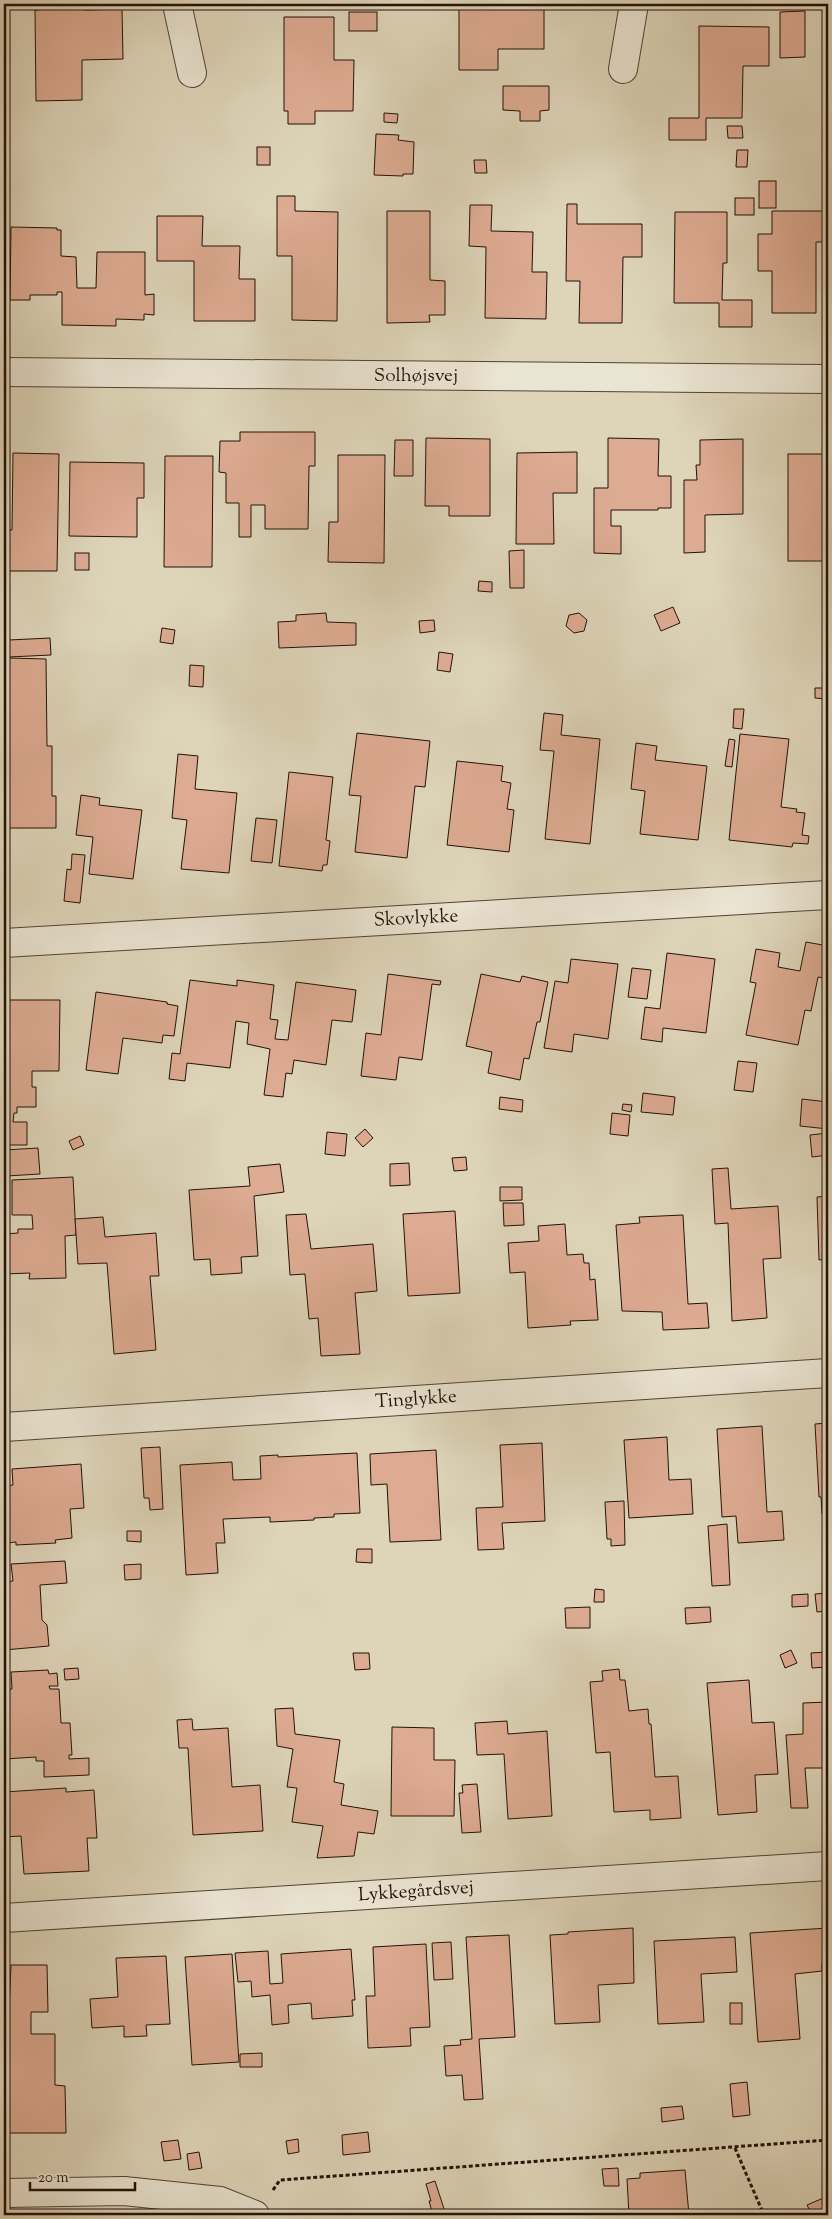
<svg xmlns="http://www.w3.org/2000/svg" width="832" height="2219" viewBox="0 0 832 2219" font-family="'Sorts Mill Goudy',serif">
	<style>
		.building { fill: #ddab92; stroke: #231109 }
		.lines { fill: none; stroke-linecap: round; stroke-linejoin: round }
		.minor-casing { stroke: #524235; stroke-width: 30 }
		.path { stroke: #231109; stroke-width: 3; stroke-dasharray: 4 2.5; stroke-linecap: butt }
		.minor { stroke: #eae4d2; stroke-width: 28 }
		.labels { text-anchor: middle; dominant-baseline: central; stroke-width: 5; stroke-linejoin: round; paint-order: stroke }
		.street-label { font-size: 19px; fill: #231109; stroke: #eae4d2 }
	</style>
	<rect width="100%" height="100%" fill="#ded5b9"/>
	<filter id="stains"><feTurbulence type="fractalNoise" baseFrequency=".004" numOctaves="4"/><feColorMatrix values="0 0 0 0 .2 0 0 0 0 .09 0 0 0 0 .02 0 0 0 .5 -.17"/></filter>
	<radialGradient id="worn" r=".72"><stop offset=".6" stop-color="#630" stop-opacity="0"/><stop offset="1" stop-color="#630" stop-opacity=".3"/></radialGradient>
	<!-- building -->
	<g class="building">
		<polygon points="39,4 85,4 85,10 122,9 123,59 82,60 82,100 36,101 35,10 39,10"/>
		<polygon points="544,5 544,49 498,49 498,70 459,70 459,6"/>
		<polygon points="805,11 805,57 780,58 780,12"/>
		<rect x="349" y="12" width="28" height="19"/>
		<polygon points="284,17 334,17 334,60 354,60 353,111 315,111 315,124 288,124 288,111 284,111"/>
		<polygon points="699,26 769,27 769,66 743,66 742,118 706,118 706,140 669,140 669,118 699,118"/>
		<polygon points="503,86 549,86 549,110 540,111 540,121 520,121 520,111 503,110"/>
		<polygon points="384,113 398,114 397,123 384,122"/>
		<polygon points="727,126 742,126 743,138 728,138"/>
		<polygon points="376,134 399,135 398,140 414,142 413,174 403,174 403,176 374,175"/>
		<rect x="257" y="147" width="13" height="18"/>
		<polygon points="737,150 748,150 747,167 736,167"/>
		<polygon points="474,160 486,160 487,173 475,173"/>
		<rect x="759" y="181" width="17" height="27"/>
		<polygon points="277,196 295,196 295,211 338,212 337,321 292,320 292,256 277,256"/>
		<rect x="735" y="198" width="19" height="17"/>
		<polygon points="567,204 577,204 577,224 642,224 642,257 623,257 622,323 579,323 580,281 566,281"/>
		<polygon points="470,205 492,205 491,231 533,232 532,272 547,272 546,319 485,318 486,247 469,246"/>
		<polygon points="387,211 430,211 430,280 445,281 445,315 429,315 430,322 387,323"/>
		<polygon points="772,211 828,211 828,242 816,242 816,313 772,313 772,271 758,271 758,234 772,234"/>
		<polygon points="675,212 727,212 727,263 723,263 722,300 752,300 752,327 719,327 719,303 674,303"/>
		<polygon points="157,216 203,216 202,246 240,246 239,279 255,279 255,321 194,321 194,261 157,261"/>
		<polygon points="11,227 57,228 57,230 61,230 61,256 76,257 77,288 96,288 97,252 145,252 145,295 154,294 154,315 144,314 144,320 116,319 116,326 62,325 62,292 57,292 57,295 30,295 30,300 10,300"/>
		<polygon points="240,432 315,432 315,466 309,466 308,529 265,529 265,505 251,505 251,537 239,537 239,503 226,503 226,473 219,472 220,441 240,441"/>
		<polygon points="426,438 490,439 490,516 449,516 449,506 425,506"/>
		<polygon points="608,438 659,439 658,476 671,476 671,508 658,508 658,510 611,510 611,526 621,526 621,554 594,553 594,488 608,488"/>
		<polygon points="743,439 743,514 705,515 705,552 684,553 684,480 697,480 696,465 700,465 700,440"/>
		<polygon points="395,440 413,440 413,476 394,476"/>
		<polygon points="577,452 577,493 553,493 554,544 516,544 517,453"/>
		<polygon points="13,453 59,454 57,571 7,571 8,530 12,530"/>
		<rect x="788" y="454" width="40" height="107"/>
		<polygon points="338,455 385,455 384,563 328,562 329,522 338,522"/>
		<polygon points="165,456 213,456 212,567 164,567"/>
		<polygon points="70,462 144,463 144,498 137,498 137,537 69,536"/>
		<polygon points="524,550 524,588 510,588 509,551"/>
		<rect x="75" y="553" width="14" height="17"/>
		<polygon points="479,581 492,582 492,592 478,591"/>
		<polygon points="673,607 680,623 661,631 654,615"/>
		<polygon points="326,613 327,622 356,623 356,645 279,648 278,622 296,621 296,615"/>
		<polygon points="579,613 587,620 584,631 574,633 566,626 569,615"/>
		<polygon points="434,620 435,631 420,633 419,621"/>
		<polygon points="162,628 175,630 173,644 160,642"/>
		<polygon points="50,638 51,655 9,657 9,640"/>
		<polygon points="439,652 453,654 450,672 437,670"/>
		<polygon points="9,658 46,659 47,746 52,746 52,796 56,796 56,828 4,828 4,745 8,745"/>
		<polygon points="190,665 204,666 203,687 189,686"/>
		<polygon points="815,688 826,688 826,699 815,698"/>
		<polygon points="827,695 828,695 828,729 823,728"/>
		<polygon points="734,709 744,709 742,729 733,728"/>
		<polygon points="544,713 563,715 561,735 600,739 590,844 545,839 554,751 540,750"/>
		<polygon points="357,733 430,741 425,787 415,786 407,858 355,852 361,796 349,795"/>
		<polygon points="740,734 789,739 781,807 797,809 796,812 805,813 802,835 809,836 808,844 793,843 792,847 729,840"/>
		<polygon points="729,739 735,740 732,767 725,766"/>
		<polygon points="636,743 657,746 655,760 707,766 698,840 640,834 645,791 631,789"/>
		<polygon points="178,754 198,756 195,789 237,793 229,873 181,869 187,820 172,818"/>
		<polygon points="457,761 503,766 501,781 511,783 507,809 514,810 509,852 447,845"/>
		<polygon points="289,772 333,777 326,840 330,841 327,865 323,865 322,871 279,866"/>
		<polygon points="81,795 100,798 99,805 142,810 133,879 89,874 93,837 76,835"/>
		<polygon points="828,806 828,834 825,834"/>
		<polygon points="256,818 277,820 272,863 251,861"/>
		<polygon points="72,854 85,855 80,903 64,901 67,869 71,870"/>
		<polygon points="806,942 828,946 828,955 824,978 818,977 811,1011 805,1010 798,1045 746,1035 756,983 750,982 756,949 780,953 778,967 800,971"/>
		<polygon points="667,953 715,959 706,1033 663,1028 662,1042 641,1039 645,1007 660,1009"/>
		<polygon points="571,959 618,964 608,1039 574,1034 572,1052 544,1048 555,981 568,983"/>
		<polygon points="632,968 651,970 647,999 628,997"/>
		<polygon points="388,974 441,981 440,985 432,984 422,1060 399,1057 396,1080 361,1076 366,1033 381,1035"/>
		<polygon points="481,974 520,982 522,976 548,982 540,1022 537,1022 529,1059 524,1058 520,1080 488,1073 492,1052 466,1046"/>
		<polygon points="190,980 237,986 237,980 274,985 270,1019 278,1020 275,1039 288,1040 296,982 356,990 352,1022 332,1020 326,1065 294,1060 292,1074 286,1073 283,1097 264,1095 270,1049 247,1044 249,1023 236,1021 230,1068 187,1063 185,1081 169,1079 172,1053 180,1054"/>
		<polygon points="96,992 167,1002 167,1004 178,1006 174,1036 163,1035 162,1043 123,1038 118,1074 86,1070"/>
		<polygon points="4,1000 60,1000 59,1071 32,1071 32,1087 36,1087 36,1107 17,1107 17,1113 14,1113 13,1122 27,1122 27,1145 4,1145"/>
		<polygon points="738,1061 757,1063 753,1092 734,1090"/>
		<polygon points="643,1093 675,1097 673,1115 641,1112"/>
		<polygon points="500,1097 523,1100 522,1112 499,1109"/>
		<polygon points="802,1099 828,1102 828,1129 800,1126"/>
		<polygon points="623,1104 632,1105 631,1112 622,1110"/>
		<polygon points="612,1113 630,1115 628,1136 610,1134"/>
		<polygon points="365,1129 373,1138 363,1147 355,1138"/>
		<polygon points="327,1132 347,1134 345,1156 325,1154"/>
		<polygon points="828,1133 828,1155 812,1157 810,1135"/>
		<polygon points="80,1136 84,1145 73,1150 69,1141"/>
		<polygon points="38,1148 40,1174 6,1176 4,1150"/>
		<polygon points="466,1157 467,1170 454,1171 452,1158"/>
		<polygon points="409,1163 410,1185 390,1186 390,1164"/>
		<polygon points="280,1164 284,1192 254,1196 258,1256 241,1257 242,1273 211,1275 210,1259 194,1260 189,1190 250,1186 248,1167"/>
		<polygon points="728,1168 731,1209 778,1206 781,1258 763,1259 767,1318 732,1321 728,1223 715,1224 712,1169"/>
		<polygon points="73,1177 76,1235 65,1236 66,1278 29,1279 30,1273 4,1274 4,1234 18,1233 18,1229 33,1229 32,1215 12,1215 12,1180"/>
		<polygon points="500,1187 522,1187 522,1200 500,1201"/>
		<polygon points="828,1196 828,1259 819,1260 817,1197"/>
		<polygon points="503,1203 523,1203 524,1225 504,1226"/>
		<polygon points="455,1211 460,1293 408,1296 403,1214"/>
		<polygon points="306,1214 311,1249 373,1244 377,1291 355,1293 360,1354 321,1356 318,1318 309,1319 305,1274 290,1275 286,1215"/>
		<polygon points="683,1215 688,1304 707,1303 709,1328 663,1330 662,1312 622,1311 616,1225 640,1223 639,1217"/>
		<polygon points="103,1217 105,1237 156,1233 159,1276 150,1276 156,1350 114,1354 107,1263 78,1264 75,1219"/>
		<polygon points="565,1224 567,1255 583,1254 584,1263 589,1263 590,1280 595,1279 598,1320 570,1321 571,1325 528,1328 525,1272 510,1273 508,1243 539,1241 538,1226"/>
		<polygon points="828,1423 828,1514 822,1514 821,1497 819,1497 815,1424"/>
		<polygon points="762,1426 767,1512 782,1511 784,1540 738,1543 736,1516 722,1517 717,1429"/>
		<polygon points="667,1437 669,1480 691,1479 693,1514 629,1518 624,1440"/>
		<polygon points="542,1443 545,1521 502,1523 504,1549 478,1550 476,1508 503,1507 500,1445"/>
		<polygon points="160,1447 163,1509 150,1510 149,1498 144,1498 141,1448"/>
		<polygon points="436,1450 441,1540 390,1542 387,1484 371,1485 370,1454"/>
		<polygon points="357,1453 360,1513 334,1514 334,1517 314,1518 314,1520 270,1522 270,1517 223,1519 225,1543 216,1543 218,1573 186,1575 180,1465 232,1462 233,1480 261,1479 260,1456 278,1455 278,1457"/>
		<polygon points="81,1464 84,1508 70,1509 72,1538 55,1540 56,1543 16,1545 16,1542 7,1543 6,1529 4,1529 4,1486 13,1485 12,1469"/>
		<polygon points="624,1501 625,1545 611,1546 611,1539 607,1539 605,1502"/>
		<polygon points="727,1524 730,1585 712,1586 708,1526"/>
		<polygon points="127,1531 141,1531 141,1542 127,1541"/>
		<polygon points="357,1549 372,1549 372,1563 356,1562"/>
		<polygon points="65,1561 67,1583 40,1585 42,1620 47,1625 49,1646 4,1650 4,1582 13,1581 11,1564"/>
		<polygon points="141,1564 141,1579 125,1580 124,1565"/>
		<polygon points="595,1589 604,1590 604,1602 594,1602"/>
		<polygon points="828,1593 828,1611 817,1612 815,1594"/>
		<polygon points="808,1594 808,1606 792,1607 792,1595"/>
		<polygon points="590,1607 590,1628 566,1628 565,1608"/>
		<polygon points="710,1607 711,1622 686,1624 685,1608"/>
		<polygon points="791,1650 797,1663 785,1668 780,1655"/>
		<polygon points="827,1652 828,1667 812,1668 811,1653"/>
		<polygon points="353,1653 369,1653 370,1669 355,1670"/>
		<polygon points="78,1668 79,1679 65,1680 64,1669"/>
		<polygon points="619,1669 620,1680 625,1680 629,1711 648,1709 649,1724 651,1724 655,1777 678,1776 681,1818 650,1820 650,1810 614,1812 610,1752 596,1753 590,1682 603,1681 602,1671"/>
		<polygon points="48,1670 49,1674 57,1673 58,1686 49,1686 50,1689 59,1689 61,1723 70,1723 72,1755 69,1755 69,1759 89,1758 89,1775 44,1777 44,1761 36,1761 36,1757 4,1759 4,1690 12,1689 11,1672"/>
		<polygon points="749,1680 752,1723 774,1722 778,1774 755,1775 757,1812 718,1815 707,1683"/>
		<polygon points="828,1702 828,1810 824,1810 823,1768 805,1768 808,1808 791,1808 786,1735 803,1734 803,1703"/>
		<polygon points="293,1708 295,1734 340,1740 334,1782 344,1784 341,1805 378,1811 374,1834 358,1832 354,1856 317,1858 323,1826 292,1822 297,1788 287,1787 293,1749 277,1746 275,1709"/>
		<polygon points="192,1719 193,1730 228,1728 232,1787 260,1785 263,1831 193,1835 188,1748 179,1748 177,1720"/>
		<polygon points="507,1721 508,1734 547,1731 552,1816 508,1819 504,1754 477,1755 475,1723"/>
		<polygon points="392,1727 434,1728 434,1760 455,1760 454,1816 391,1816"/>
		<polygon points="477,1784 481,1832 462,1833 459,1793 463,1793 462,1785"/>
		<polygon points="66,1788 66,1792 94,1790 97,1838 87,1838 89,1871 24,1874 21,1836 4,1837 4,1792"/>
		<polygon points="633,1928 634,1983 598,1985 600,2022 555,2024 550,1935 568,1934 568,1932"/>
		<polygon points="828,1928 828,1963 822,1963 822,1971 795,1974 800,2039 758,2042 750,1933"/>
		<polygon points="509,1935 515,2037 479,2039 483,2099 464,2100 462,2075 446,2076 444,2046 461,2045 460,2040 472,2039 466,1937"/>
		<polygon points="735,1937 737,1972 701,1974 704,2022 658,2024 654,1941"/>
		<polygon points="451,1942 453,1979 434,1980 432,1943"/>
		<polygon points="426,1944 430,2027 410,2028 411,2046 368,2048 366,1996 375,1996 373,1947"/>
		<polygon points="351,1949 355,2000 352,2000 353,2016 312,2019 311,2003 288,2005 289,2023 272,2025 270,1995 252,1997 251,1981 238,1982 235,1953 268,1951 270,1984 283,1983 281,1954"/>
		<polygon points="232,1954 239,2062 192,2065 185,1957"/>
		<polygon points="166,1956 170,2024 146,2025 147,2036 124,2037 124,2026 92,2028 90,1999 118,1997 116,1958"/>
		<polygon points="11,1965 47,1965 48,2012 31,2012 31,2034 55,2034 55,2085 65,2086 66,2133 9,2133 8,2034"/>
		<rect x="730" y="2003" width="12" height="21"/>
		<polygon points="262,2053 262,2067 240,2067 240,2054"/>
		<polygon points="747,2082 750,2115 733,2117 730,2084"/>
		<polygon points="682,2106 684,2119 662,2122 661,2108"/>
		<polygon points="368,2132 370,2152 343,2155 342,2135"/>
		<polygon points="298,2139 299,2152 288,2154 286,2141"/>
		<polygon points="178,2140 181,2159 164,2161 161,2142"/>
		<polygon points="199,2152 202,2168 189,2170 187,2154"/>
		<polygon points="618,2168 619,2186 604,2186 602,2169"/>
		<polygon points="685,2170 689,2215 629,2215 627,2179 640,2178 640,2173"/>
		<polygon points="435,2181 446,2215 433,2215 429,2201 431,2201 426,2184"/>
		<polygon points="828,2196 828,2215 812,2215 807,2205"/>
	</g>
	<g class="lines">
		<defs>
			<g id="minor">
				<polyline points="177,4 192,73"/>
				<polyline points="623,69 634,4"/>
				<polyline points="4,372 828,379"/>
				<polyline points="4,943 828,895"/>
				<polyline points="4,1427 828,1373"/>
				<polyline points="4,1918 828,1866"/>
				<polyline points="4,2193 124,2191 220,2201 255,2215"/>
			</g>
		</defs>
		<!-- minor casing -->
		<use href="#minor" class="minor-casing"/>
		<!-- path -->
		<g class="path">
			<polyline points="735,2148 764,2215"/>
			<polyline points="273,2190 280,2180 828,2140"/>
		</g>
		<!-- minor -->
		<use href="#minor" class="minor"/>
	</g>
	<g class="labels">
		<!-- street labels -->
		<g class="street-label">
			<text x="416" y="376">Solhøjsvej</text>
			<text transform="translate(416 919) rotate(-3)">Skovlykke</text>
			<text transform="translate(416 1400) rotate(-4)">Tinglykke</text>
			<text transform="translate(416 1892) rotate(-4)">Lykkegårdsvej</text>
		</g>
	</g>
	<!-- margin -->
	<rect width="832" height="2219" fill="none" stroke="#ded5b9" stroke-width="20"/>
	<rect x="5" y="5" width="822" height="2209" fill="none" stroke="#231109" stroke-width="2.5"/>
	<rect x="10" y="10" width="812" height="2199" fill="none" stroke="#231109"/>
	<!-- scale -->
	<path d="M30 2182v8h105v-8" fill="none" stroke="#231109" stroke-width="2.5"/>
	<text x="38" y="2182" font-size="15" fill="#231109" stroke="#eae4d2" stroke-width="4" paint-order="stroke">20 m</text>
	<rect width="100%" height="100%" filter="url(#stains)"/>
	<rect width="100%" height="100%" fill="url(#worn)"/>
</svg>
